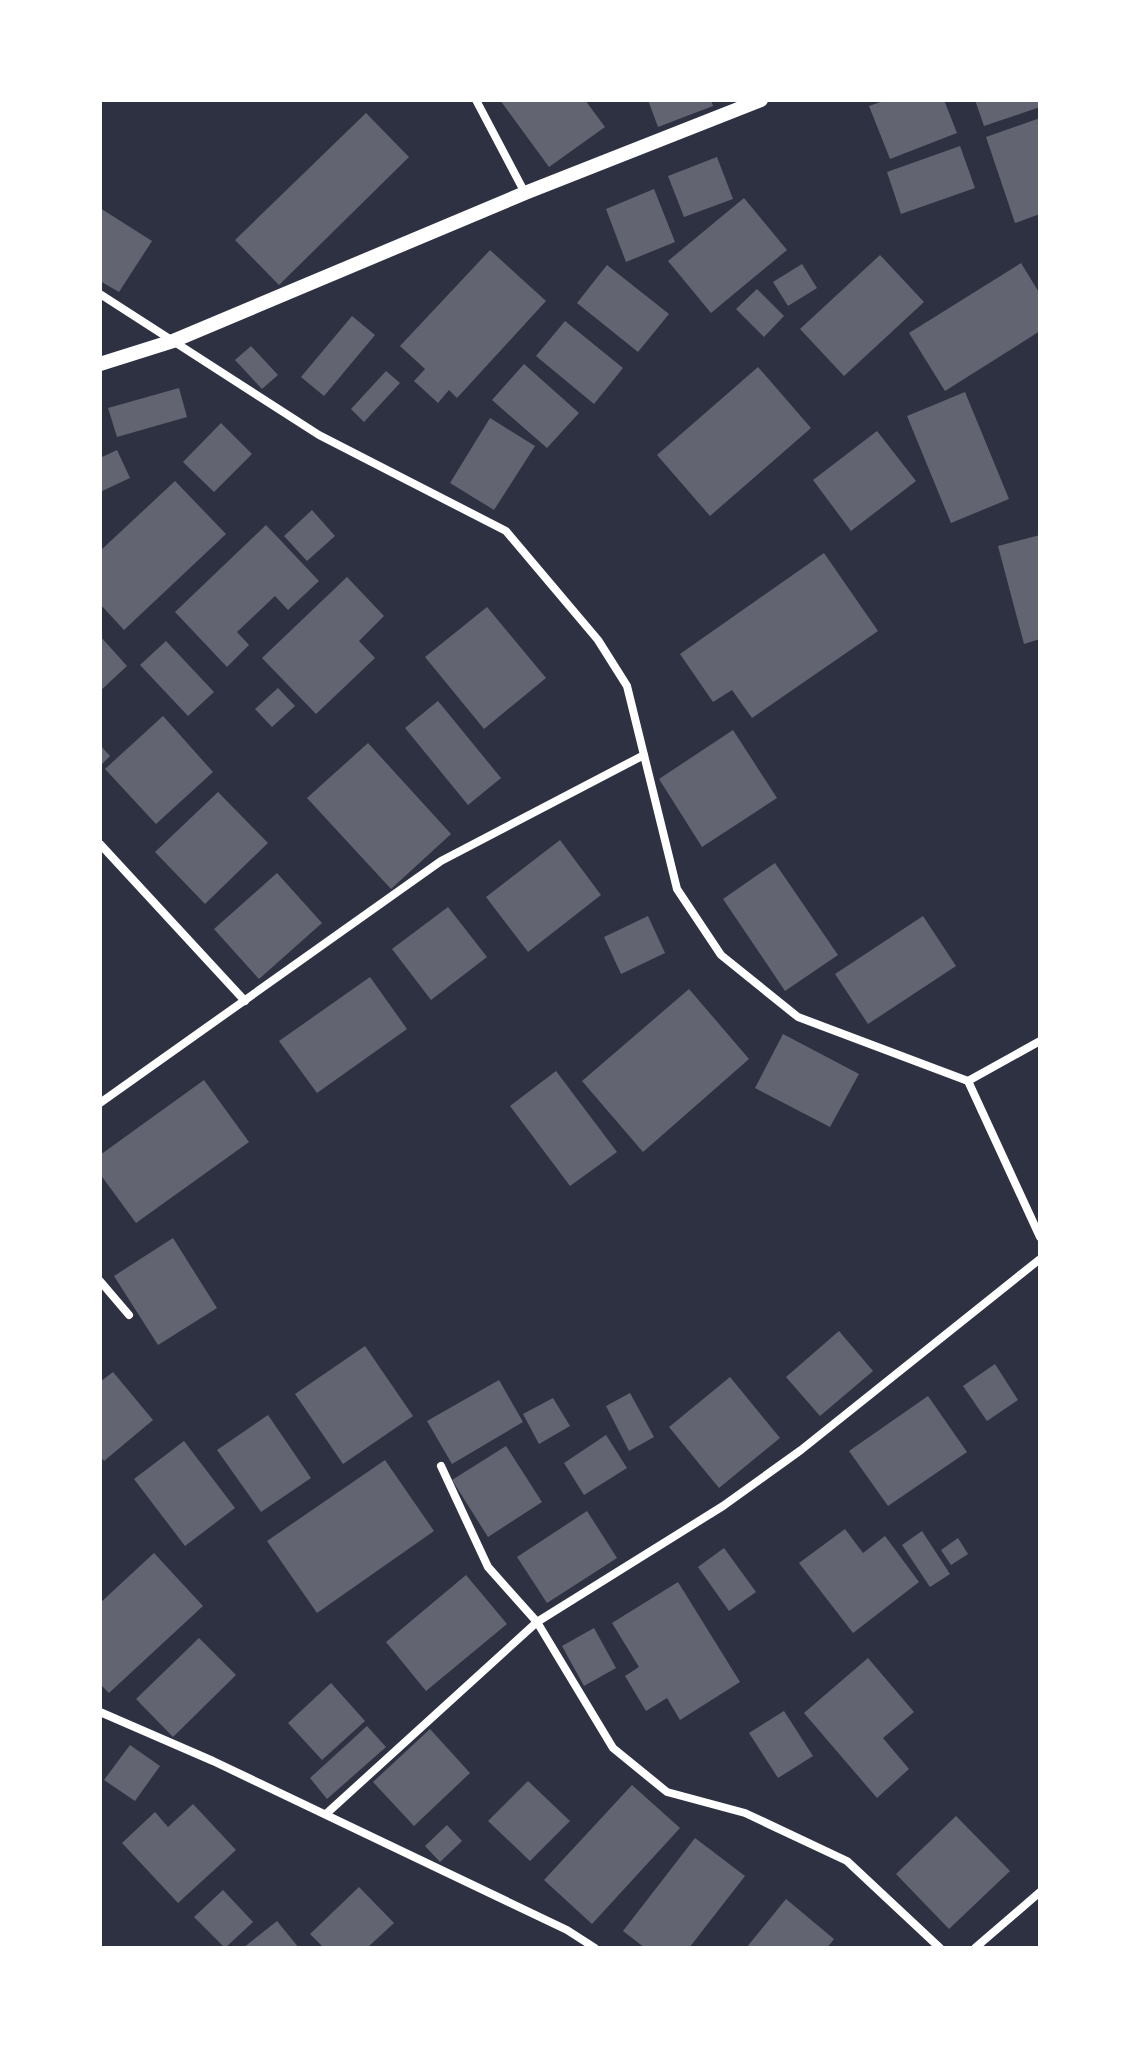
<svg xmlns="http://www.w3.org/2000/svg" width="1140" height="2048" viewBox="0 0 1140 2048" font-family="'IBM Plex Sans',sans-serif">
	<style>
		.building { fill: #626471 }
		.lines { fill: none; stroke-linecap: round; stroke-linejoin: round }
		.minor { stroke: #fff; stroke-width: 8 }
		.tertiary { stroke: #fff; stroke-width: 14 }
	</style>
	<rect width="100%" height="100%" fill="#2d3142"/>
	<!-- building -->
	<g class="building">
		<polygon points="500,100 585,100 605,127 549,167"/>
		<polygon points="648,100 711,100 713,106 658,127"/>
		<polygon points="886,100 944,100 957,133 890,159 869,106"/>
		<polygon points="975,100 1040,100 1040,107 984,126"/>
		<polygon points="366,113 409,157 279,285 235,240"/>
		<polygon points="1040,118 1040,214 1015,223 986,137"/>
		<polygon points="960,146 975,188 901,214 887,172"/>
		<polygon points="717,157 733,199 684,217 668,176"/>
		<polygon points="654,189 675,242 626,262 606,209"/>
		<polygon points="744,198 787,250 711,313 668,261"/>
		<polygon points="100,208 152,241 119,292 100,281"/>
		<polygon points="490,250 546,301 457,398 449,390 438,403 414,381 425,369 400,346"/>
		<polygon points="880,255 924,302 844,376 800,329"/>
		<polygon points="1021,263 1040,294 1040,331 945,391 909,333"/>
		<polygon points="802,264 817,288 788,306 773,282"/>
		<polygon points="607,265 669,314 638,352 577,303"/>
		<polygon points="757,289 784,316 764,337 736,309"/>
		<polygon points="352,316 375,335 324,396 301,377"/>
		<polygon points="565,321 623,368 594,404 536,356"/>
		<polygon points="251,346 278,375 262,389 235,360"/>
		<polygon points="524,364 579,413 547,448 492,400"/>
		<polygon points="758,367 811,428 710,516 657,455"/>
		<polygon points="386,371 400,383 364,422 351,409"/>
		<polygon points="179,388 187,417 117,437 108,408"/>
		<polygon points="965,392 1009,499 951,523 907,416"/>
		<polygon points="490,418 535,446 494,510 450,483"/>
		<polygon points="221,423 252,454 214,492 183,462"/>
		<polygon points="877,431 916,481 851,531 813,480"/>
		<polygon points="117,450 130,478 100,492 100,458"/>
		<polygon points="175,481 226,534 124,630 100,604 100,551"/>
		<polygon points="312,510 335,536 307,561 284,536"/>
		<polygon points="266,525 319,581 288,610 275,596 237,632 249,645 227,667 175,612"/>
		<polygon points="1040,535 1040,639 1024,644 998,546"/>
		<polygon points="824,553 878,631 752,718 732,690 713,702 680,654"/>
		<polygon points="347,577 384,616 359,641 375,658 316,714 262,658"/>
		<polygon points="487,607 546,678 484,729 425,657"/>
		<polygon points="100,636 127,666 100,691"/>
		<polygon points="166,641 214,692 188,716 140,665"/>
		<polygon points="278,688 295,706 272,727 255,709"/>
		<polygon points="438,701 501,778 468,805 405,728"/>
		<polygon points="163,716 213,772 156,824 105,769"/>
		<polygon points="733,730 777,798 702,847 659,779"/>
		<polygon points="368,743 451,834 391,889 307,798"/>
		<polygon points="100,745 110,756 100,766"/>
		<polygon points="218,792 268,843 205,904 155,852"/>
		<polygon points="560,840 601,895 528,952 486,897"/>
		<polygon points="775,863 838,955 785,991 723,899"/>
		<polygon points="277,873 322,923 259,979 214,929"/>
		<polygon points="448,907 487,957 431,1000 392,949"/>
		<polygon points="648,916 665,953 621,974 604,937"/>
		<polygon points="923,916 956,966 868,1024 835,974"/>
		<polygon points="370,977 407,1029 317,1093 279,1041"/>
		<polygon points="689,989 749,1059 643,1152 582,1081"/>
		<polygon points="783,1034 859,1074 830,1127 755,1088"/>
		<polygon points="556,1071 617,1152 570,1186 510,1106"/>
		<polygon points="204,1080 249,1142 136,1223 100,1174 100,1155"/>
		<polygon points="173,1238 217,1308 158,1345 114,1276"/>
		<polygon points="839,1331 873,1371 820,1416 786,1377"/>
		<polygon points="365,1346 413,1416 343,1464 295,1394"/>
		<polygon points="995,1364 1018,1400 987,1421 963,1386"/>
		<polygon points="113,1372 153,1420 104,1461 100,1456 100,1382"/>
		<polygon points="730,1377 780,1438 719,1488 669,1427"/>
		<polygon points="499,1380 523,1422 452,1464 427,1421"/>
		<polygon points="630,1393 654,1437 629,1451 606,1406"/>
		<polygon points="928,1396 967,1452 888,1506 849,1451"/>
		<polygon points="553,1398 570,1426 539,1444 523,1414"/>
		<polygon points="268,1415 311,1478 261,1512 217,1450"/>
		<polygon points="606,1435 627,1468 584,1495 564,1463"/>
		<polygon points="184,1441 235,1508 185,1546 134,1479"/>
		<polygon points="506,1446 542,1502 488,1537 452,1480"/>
		<polygon points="385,1460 434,1531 317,1613 267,1541"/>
		<polygon points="587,1511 617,1558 547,1603 517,1557"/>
		<polygon points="845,1529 863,1553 885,1536 919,1582 853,1633 799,1563"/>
		<polygon points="922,1531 950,1574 930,1587 902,1545"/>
		<polygon points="958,1538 968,1554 951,1565 941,1550"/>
		<polygon points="724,1548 756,1592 729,1611 698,1567"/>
		<polygon points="154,1553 203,1606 109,1693 100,1684 100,1603"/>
		<polygon points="466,1575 507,1624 426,1691 386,1642"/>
		<polygon points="678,1582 740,1682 680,1720 667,1698 646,1711 625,1676 639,1667 612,1623"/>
		<polygon points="594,1628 616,1668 584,1686 562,1646"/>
		<polygon points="199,1638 236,1675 173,1737 136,1699"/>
		<polygon points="868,1658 914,1712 883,1738 909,1769 877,1798 804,1713"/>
		<polygon points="331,1683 365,1721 322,1760 288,1723"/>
		<polygon points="784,1711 813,1756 778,1778 749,1733"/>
		<polygon points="367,1726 386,1747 327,1799 310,1778"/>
		<polygon points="430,1729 470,1773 414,1826 373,1782"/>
		<polygon points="130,1745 160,1766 135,1801 104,1780"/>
		<polygon points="528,1781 570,1821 530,1861 488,1821"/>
		<polygon points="632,1785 680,1828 592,1924 544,1880"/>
		<polygon points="193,1804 236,1850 178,1903 122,1843 155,1812 168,1827"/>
		<polygon points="956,1816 1010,1871 949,1929 896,1874"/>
		<polygon points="447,1825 462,1841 440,1862 425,1846"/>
		<polygon points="695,1838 745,1876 689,1948 645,1948 623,1931"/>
		<polygon points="359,1887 394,1923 367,1948 324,1948 310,1934"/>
		<polygon points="223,1890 253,1922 225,1948 194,1917"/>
		<polygon points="786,1899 834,1939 827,1948 746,1948"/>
		<polygon points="277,1921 299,1948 243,1948"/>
	</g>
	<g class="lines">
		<!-- minor -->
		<g class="minor">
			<polyline points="476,100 525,193"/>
			<polyline points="100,294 319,435 506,531 598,640 627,686 677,889 721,955 798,1017 968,1081 1040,1237"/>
			<polyline points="100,844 245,1001"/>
			<polyline points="968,1081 1040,1041"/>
			<polyline points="100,1103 441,861 644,755"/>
			<polyline points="100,1281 129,1315"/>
			<polyline points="441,1466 488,1567 537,1622 613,1748 667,1792 745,1813 847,1861 940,1948"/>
			<polyline points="100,1712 213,1761 567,1930 595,1948"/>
			<polyline points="326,1814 537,1622 723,1506 801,1450 1040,1259"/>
			<polyline points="975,1948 1040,1892"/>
		</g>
		<!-- tertiary -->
		<polyline class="tertiary" points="100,364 173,341 525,193 761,100"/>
	</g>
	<!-- border -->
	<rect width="1140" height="2048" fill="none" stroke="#ffffff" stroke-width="204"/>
</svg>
